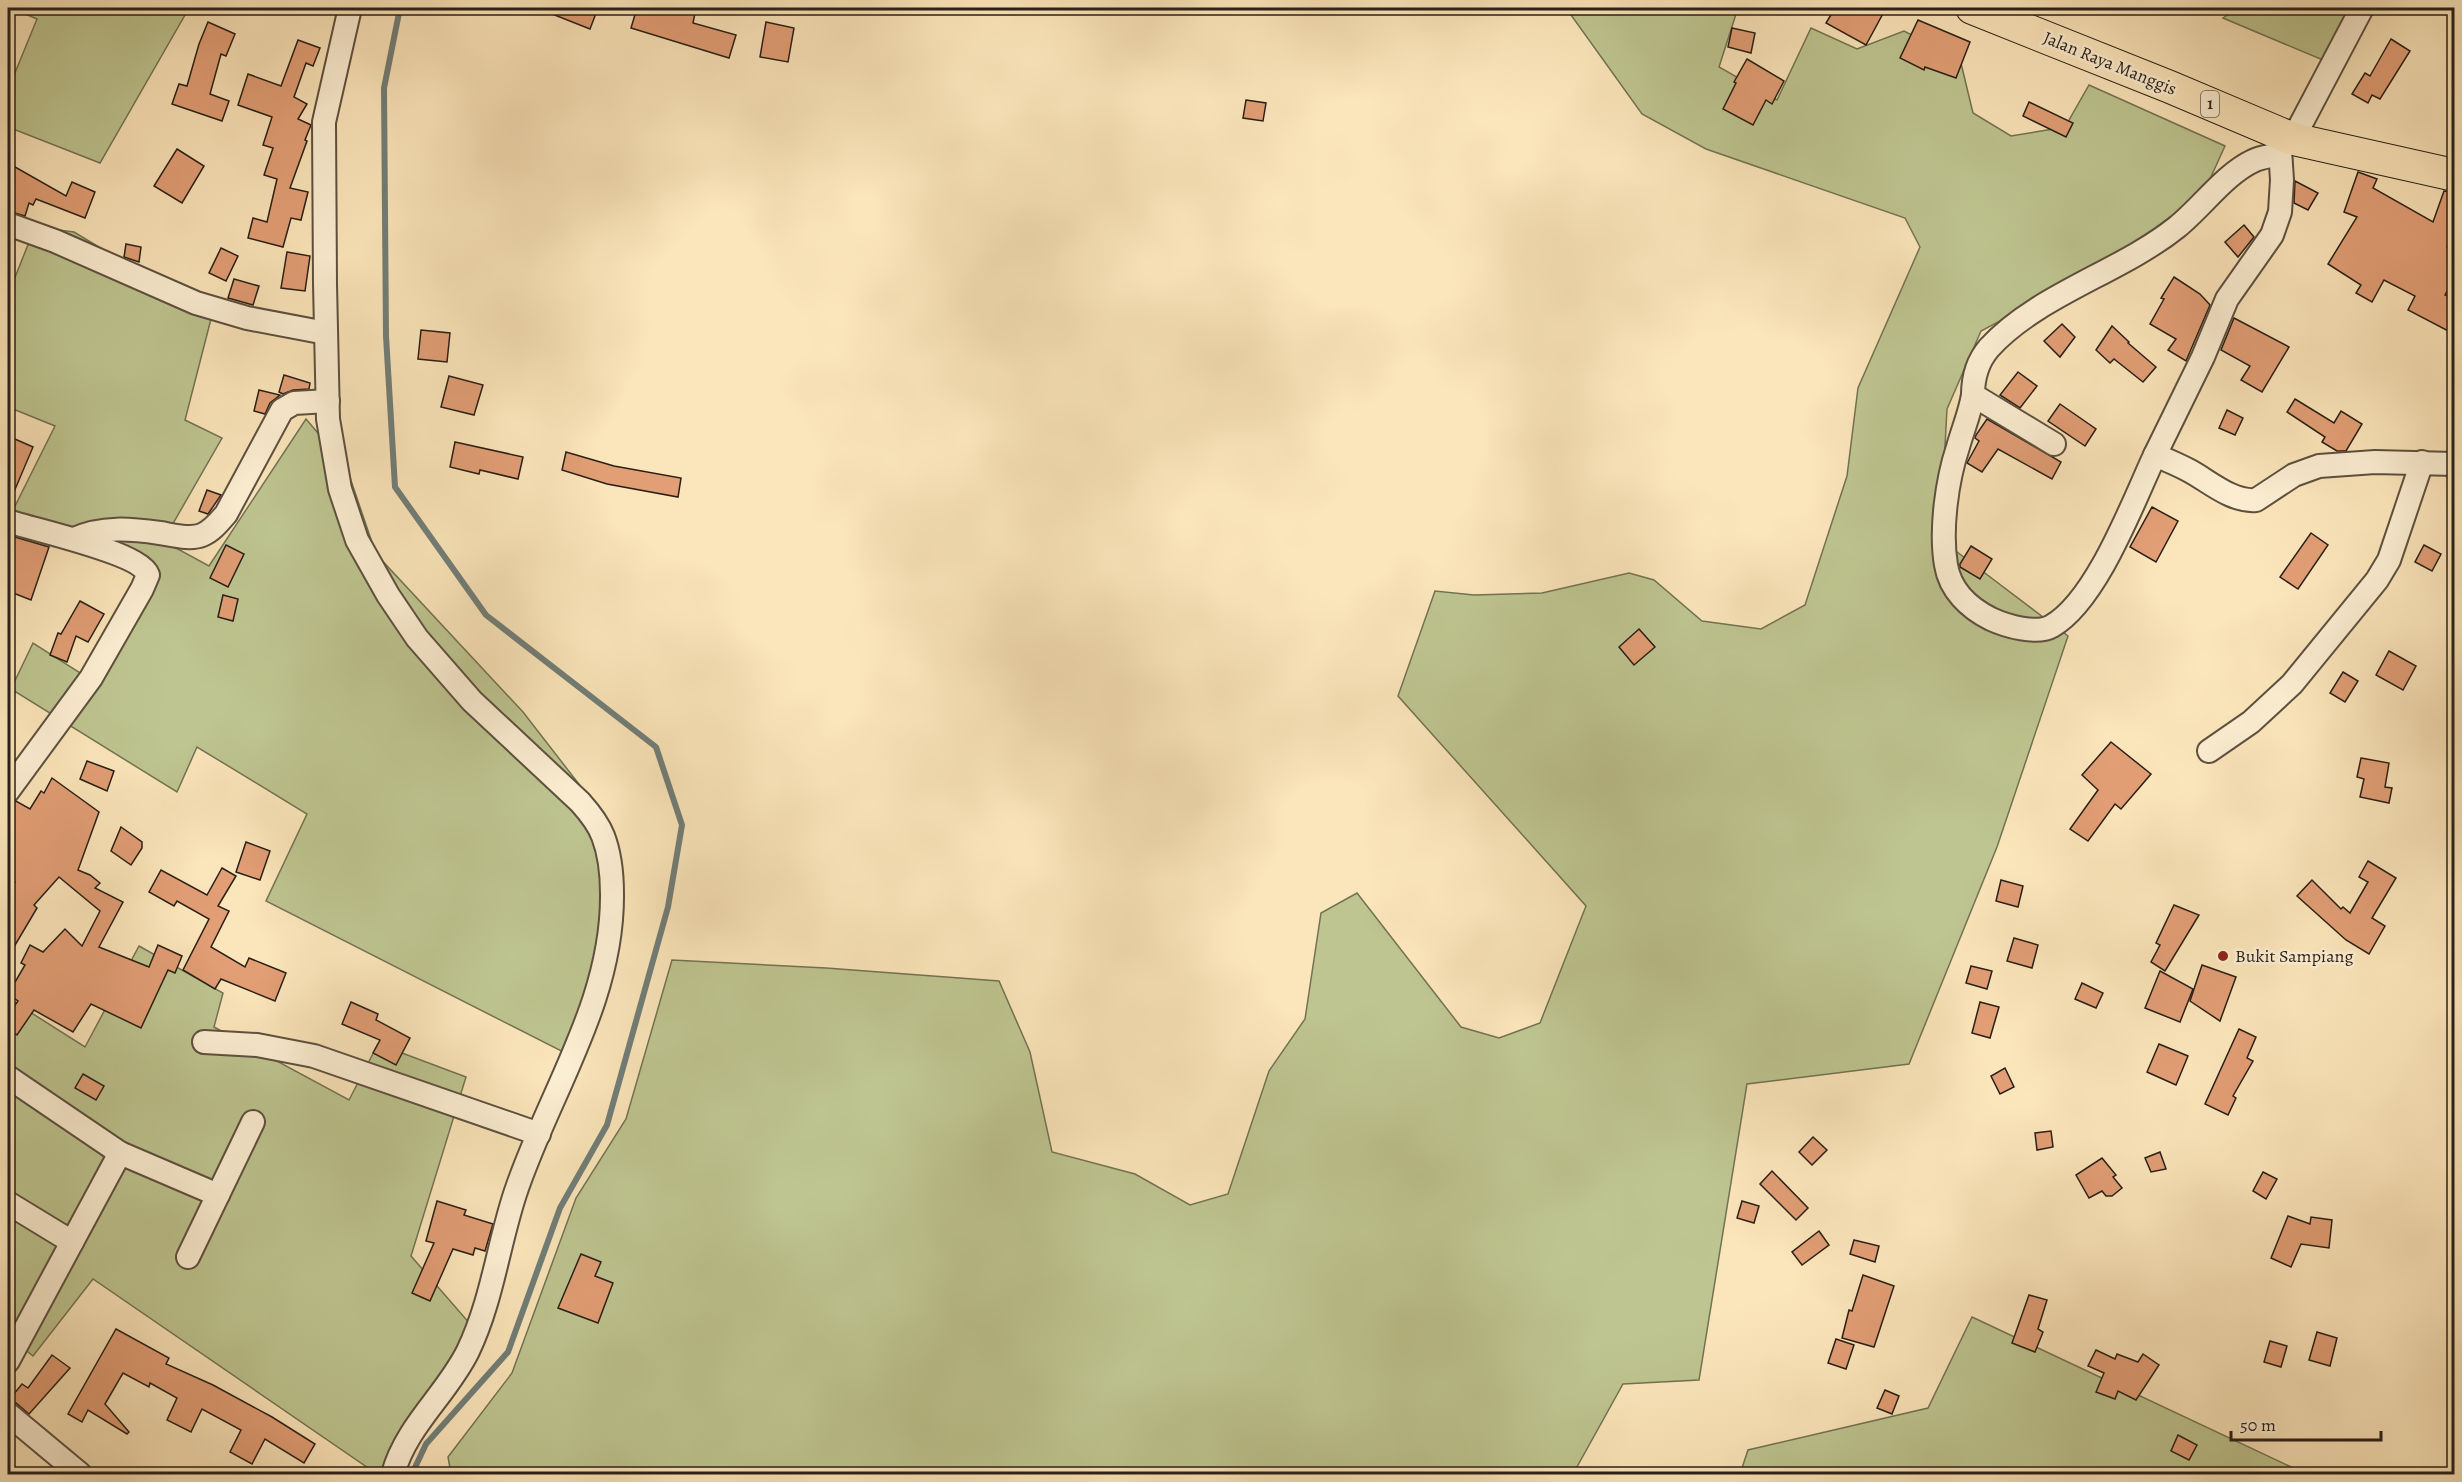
<svg xmlns="http://www.w3.org/2000/svg" width="2462" height="1482" viewBox="0 0 2462 1482" font-family="Alegreya,serif">
	<style>
		.green { fill: #bec590; stroke: #737254; stroke-width: 1.5 }
		.lines { fill: none; stroke-linecap: round; stroke-linejoin: round }
		.stream { stroke: #717e78; stroke-width: 6 }
		.building { fill: #e29e75; stroke: #281f17; stroke-width: 1.5 }
		.minor-casing { stroke: #5d5040; stroke-width: 26 }
		.highway-casing { stroke: #281f17; stroke-width: 34 }
		.minor { stroke: #fceed2; stroke-width: 22 }
		.highway { stroke: #fbe5ba; stroke-width: 32 }
		.poi-dot { fill: #8f2418; stroke: #fceed2; stroke-width: 2 }
		.labels { text-anchor: middle; dominant-baseline: central; stroke-width: 5; stroke-linejoin: round; paint-order: stroke }
		.shield { fill: #fceed2; stroke: #685d4f; stroke-width: 1.5 }
		.shield-label { font-size: 16px; font-weight: bold; fill: #281f17 }
		.street-label { font-size: 18px; fill: #281f17; stroke: #fceed2 }
		.poi-label { font-size: 18px; fill: #281f17; stroke: #fceed2; text-anchor: start }
	</style>
	<rect width="100%" height="100%" fill="#fbe5ba"/>
	<filter id="stains"><feTurbulence type="fractalNoise" baseFrequency=".00333" numOctaves="4"/><feColorMatrix values="0 0 0 0 .2 0 0 0 0 .09 0 0 0 0 .02 0 0 0 .5 -.17"/></filter>
	<radialGradient id="worn" r=".72"><stop offset=".6" stop-color="#630" stop-opacity="0"/><stop offset="1" stop-color="#630" stop-opacity=".3"/></radialGradient>
	<!-- green -->
	<g class="green">
		<polygon points="11,8 189,8 100,163 8,127 8,90 37,19"/>
		<polygon points="1566,8 1738,8 1719,67 1777,100 1811,28 1857,49 1904,31 1960,59 1973,113 2011,136 2065,127 2089,85 2225,146 2195,212 2130,252 1981,331 1947,409 1940,539 2068,636 1997,847 1909,1064 1747,1084 1699,1380 1623,1384 1573,1474 451,1474 448,1457 512,1373 576,1198 626,1119 672,960 826,968 999,981 1030,1052 1052,1152 1135,1174 1190,1205 1228,1194 1269,1071 1305,1019 1321,913 1357,893 1461,1027 1499,1038 1540,1023 1586,906 1398,696 1435,591 1474,595 1542,593 1629,573 1654,580 1702,621 1761,629 1805,605 1847,476 1858,388 1920,247 1905,218 1706,149 1642,114"/>
		<polygon points="2238,8 2349,8 2330,63 2223,18"/>
		<polygon points="35,227 74,232 212,315 185,420 222,438 163,541 209,566 306,419 346,466 376,554 523,712 606,819 613,860 575,1058 266,901 307,814 197,747 177,792 11,689 33,643 88,678 142,575 9,518 55,426 8,407 8,295"/>
		<polygon points="139,946 223,993 214,1027 349,1100 378,1044 466,1077 411,1256 478,1333 401,1474 377,1474 93,1279 33,1356 8,1336 8,998 85,1047"/>
		<polygon points="1972,1317 2306,1474 1740,1474 1748,1450 1928,1408"/>
	</g>
	<g class="lines">
		<!-- stream -->
		<polyline class="stream" points="400,8 384,88 386,336 395,487 486,615 656,747 682,825 668,907 607,1125 560,1208 508,1352 426,1444 412,1474"/>
	</g>
	<!-- building -->
	<g class="building">
		<polygon points="537,8 598,8 590,29"/>
		<polygon points="637,8 665,14 666,8 696,8 693,23 736,35 729,58 631,28"/>
		<polygon points="1835,8 1886,8 1866,45 1826,23"/>
		<polygon points="1918,20 1970,42 1956,78 1925,67 1924,70 1900,58"/>
		<polygon points="208,22 235,34 226,56 221,54 210,94 229,101 222,121 172,104 179,84 187,86 199,44"/>
		<polygon points="766,22 794,28 788,62 760,57"/>
		<polygon points="1732,28 1755,33 1751,53 1728,47"/>
		<polygon points="2391,39 2410,51 2380,99 2372,95 2368,103 2352,94 2365,73 2370,76"/>
		<polygon points="298,40 320,48 313,66 306,63 294,97 307,104 298,119 311,125 305,140 307,141 290,188 308,192 301,220 291,218 283,247 248,238 253,218 267,222 277,179 264,175 273,148 263,145 272,117 238,105 248,74 281,86"/>
		<polygon points="1747,59 1784,81 1772,104 1766,100 1753,125 1723,109 1736,83 1734,82"/>
		<polygon points="1246,100 1266,103 1263,121 1243,118"/>
		<polygon points="2029,102 2073,123 2066,137 2023,116"/>
		<polygon points="177,149 204,166 182,203 154,186"/>
		<polygon points="8,163 66,196 72,182 95,192 85,218 36,199 33,205 29,203 25,216 8,211"/>
		<polygon points="2358,172 2377,179 2373,188 2433,222 2444,191 2454,192 2454,208 2449,225 2454,229 2447,247 2454,252 2454,279 2445,295 2454,299 2454,334 2408,310 2415,296 2384,280 2372,302 2356,293 2361,285 2328,264 2357,217 2344,212"/>
		<polygon points="2295,181 2318,193 2308,210 2294,203"/>
		<polygon points="2244,225 2254,237 2238,257 2225,242"/>
		<polygon points="126,244 141,247 139,262 124,257"/>
		<polygon points="221,248 238,256 226,281 209,273"/>
		<polygon points="287,252 310,256 305,291 281,288"/>
		<polygon points="2174,277 2200,294 2210,305 2186,361 2168,350 2176,339 2150,324 2164,299 2161,298"/>
		<polygon points="234,279 259,286 253,305 228,298"/>
		<polygon points="2234,318 2289,347 2262,392 2241,380 2250,366 2221,350"/>
		<polygon points="2062,324 2075,337 2060,357 2044,341"/>
		<polygon points="2112,326 2129,342 2128,343 2156,367 2143,382 2114,359 2110,363 2096,350"/>
		<polygon points="421,330 450,333 447,362 418,359"/>
		<polygon points="2018,372 2037,386 2020,408 2000,395"/>
		<polygon points="284,375 310,383 309,389 293,390 283,394 279,392"/>
		<polygon points="449,376 483,385 474,415 441,407"/>
		<polygon points="259,390 280,395 270,403 265,414 254,411"/>
		<polygon points="2295,399 2334,423 2341,411 2362,424 2346,451 2337,451 2322,442 2325,437 2287,412"/>
		<polygon points="2060,404 2096,429 2085,446 2048,421"/>
		<polygon points="2227,410 2243,418 2235,435 2219,428"/>
		<polygon points="1987,419 2061,462 2052,479 1998,449 1982,472 1967,463 1979,441 1975,438 1976,435"/>
		<polygon points="8,436 33,447 8,506"/>
		<polygon points="455,442 523,457 518,479 480,470 479,474 450,467"/>
		<polygon points="566,452 614,466 681,478 678,497 607,484 562,470"/>
		<polygon points="207,490 221,495 208,514 199,511"/>
		<polygon points="2152,507 2178,521 2156,562 2130,547"/>
		<polygon points="2311,533 2328,545 2298,589 2280,577"/>
		<polygon points="8,535 49,547 31,600 8,591"/>
		<polygon points="226,545 244,554 228,587 210,578"/>
		<polygon points="2424,545 2441,554 2432,571 2415,562"/>
		<polygon points="1971,546 1992,559 1980,579 1960,567 1960,564"/>
		<polygon points="223,595 238,599 233,621 218,617"/>
		<polygon points="80,601 104,614 88,642 76,636 67,662 50,655 58,633 61,634"/>
		<polygon points="1639,629 1655,647 1634,665 1619,647"/>
		<polygon points="2389,651 2416,666 2403,690 2376,675"/>
		<polygon points="2343,672 2358,681 2345,702 2330,693"/>
		<polygon points="2111,742 2151,774 2121,809 2115,804 2088,841 2070,829 2098,790 2082,775"/>
		<polygon points="2361,758 2389,763 2385,787 2392,788 2389,803 2360,797 2364,779 2357,777"/>
		<polygon points="87,761 114,771 107,791 80,779"/>
		<polygon points="52,778 99,812 78,870 90,875 100,883 95,888 123,902 99,947 149,967 158,945 182,956 175,973 168,970 141,1028 91,1004 73,1032 34,1010 17,1035 8,1028 8,1015 18,1001 8,994 25,965 21,963 30,945 43,952 65,929 82,946 100,911 59,877 34,905 37,908 8,957 8,894 15,882 8,876 8,808 10,804 16,801 30,809 41,791 44,793"/>
		<polygon points="121,827 142,842 142,848 131,865 111,851"/>
		<polygon points="246,842 270,851 260,880 236,872"/>
		<polygon points="2368,861 2396,878 2372,918 2385,926 2369,954 2346,940 2297,896 2312,880 2341,909 2343,907 2350,913 2368,882 2359,877"/>
		<polygon points="222,868 236,876 218,906 229,911 211,947 245,967 249,958 286,973 275,1001 221,979 215,989 183,970 209,919 177,901 174,906 149,892 161,870 207,895"/>
		<polygon points="2001,880 2023,886 2018,907 1996,901"/>
		<polygon points="2174,905 2199,915 2165,971 2151,962 2160,945 2156,943"/>
		<polygon points="2014,938 2038,945 2032,968 2007,961"/>
		<polygon points="2202,965 2236,977 2220,1021 2190,1001"/>
		<polygon points="1971,966 1992,971 1987,989 1966,983"/>
		<polygon points="2160,971 2193,989 2180,1022 2145,1008"/>
		<polygon points="2082,983 2103,993 2096,1008 2075,999"/>
		<polygon points="351,1002 378,1014 376,1020 410,1038 396,1065 373,1053 380,1040 342,1024"/>
		<polygon points="1980,1002 1999,1007 1990,1038 1972,1033"/>
		<polygon points="2239,1029 2256,1037 2247,1058 2253,1061 2233,1096 2236,1098 2228,1115 2205,1104"/>
		<polygon points="2159,1044 2188,1056 2176,1085 2147,1072"/>
		<polygon points="2005,1068 2014,1087 2000,1094 1991,1076"/>
		<polygon points="83,1074 104,1086 96,1100 75,1088"/>
		<polygon points="2051,1131 2053,1147 2037,1150 2035,1133"/>
		<polygon points="1813,1137 1827,1150 1812,1165 1799,1152"/>
		<polygon points="2160,1152 2166,1169 2151,1172 2145,1158"/>
		<polygon points="2102,1158 2116,1175 2113,1177 2122,1188 2112,1196 2106,1196 2102,1191 2089,1198 2076,1175"/>
		<polygon points="1772,1171 1808,1208 1796,1220 1760,1184"/>
		<polygon points="2263,1172 2277,1179 2266,1199 2253,1191"/>
		<polygon points="437,1201 466,1210 464,1215 493,1224 485,1251 475,1248 473,1255 453,1249 430,1301 412,1293 434,1243 426,1241"/>
		<polygon points="1742,1201 1759,1206 1754,1223 1737,1218"/>
		<polygon points="2288,1216 2310,1224 2311,1217 2332,1220 2329,1248 2301,1244 2291,1267 2271,1258"/>
		<polygon points="1819,1231 1829,1245 1802,1265 1792,1252"/>
		<polygon points="1854,1240 1879,1246 1875,1262 1850,1254"/>
		<polygon points="581,1254 601,1262 595,1276 613,1283 598,1323 558,1308"/>
		<polygon points="1863,1275 1894,1286 1874,1347 1842,1338 1849,1310 1852,1311"/>
		<polygon points="2029,1295 2047,1300 2038,1329 2043,1332 2035,1352 2012,1343"/>
		<polygon points="116,1329 169,1358 166,1364 213,1385 272,1417 315,1444 304,1463 265,1439 252,1464 230,1452 241,1430 202,1409 191,1432 167,1420 177,1398 150,1383 149,1387 123,1373 105,1404 129,1432 127,1434 88,1410 82,1422 68,1414"/>
		<polygon points="2317,1332 2337,1338 2330,1366 2309,1360"/>
		<polygon points="1836,1339 1854,1345 1846,1369 1828,1363"/>
		<polygon points="2270,1341 2287,1346 2281,1367 2264,1362"/>
		<polygon points="2096,1350 2115,1359 2117,1354 2138,1362 2143,1354 2159,1365 2136,1400 2118,1391 2115,1399 2096,1392 2104,1373 2088,1366"/>
		<polygon points="52,1355 70,1368 29,1414 16,1403 8,1401 22,1384 28,1388"/>
		<polygon points="1885,1390 1899,1396 1892,1414 1877,1408"/>
		<polygon points="2178,1435 2197,1445 2189,1460 2171,1451"/>
	</g>
	<g class="lines">
		<defs>
			<g id="minor">
				<path d="M350 8 324 122 325 284 328 419 340 489 357 540 388 595 417 638 472 701 580 802C589 812 598 823 603 836 610 854 612 875 612 894 613 1003 548 1094 515 1194 498 1246 492 1301 468 1351 447 1394 406 1426 393 1474"/>
				<path d="M2279 134 2282 180 2280 212 2272 235 2227 299 2203 357 2155 455C2167 460 2179 465 2190 471 2210 482 2232 502 2256 500L2294 475 2319 466 2375 462 2454 464"/>
				<polyline points="2293,139 2362,8"/>
				<polyline points="8,224 55,241 196,303 247,318 326,333"/>
				<path d="M1973 395C1970 413 1963 429 1958 447 1947 480 1940 530 1946 565 1950 590 1969 608 1991 619 2006 626 2037 635 2052 626 2097 600 2133 502 2155 455"/>
				<path d="M2054 444 1973 395C1973 377 1977 362 1989 348 2037 295 2121 272 2177 227 2201 208 2225 174 2253 161 2261 157 2271 156 2279 154"/>
				<path d="M8 521C33 530 140 552 148 575L142 589 91 678 8 791"/>
				<path d="M74 539C102 526 131 529 160 533 173 535 190 540 202 535 212 531 219 522 226 514L282 410 294 403 328 401"/>
				<polyline points="2209,751 2251,722 2292,684 2377,580 2389,560 2422,462"/>
				<polyline points="204,1042 257,1045 314,1056 539,1134"/>
				<polyline points="8,1077 120,1153 218,1195"/>
				<polyline points="8,1203 72,1242"/>
				<polyline points="188,1257 253,1122"/>
				<polyline points="8,1361 120,1153"/>
				<polyline points="8,1414 80,1474"/>
			</g>
			<polyline id="highway" points="1972,8 2170,87 2293,139 2454,175"/>
		</defs>
		<!-- minor casing -->
		<use href="#minor" class="minor-casing"/>
		<!-- highway casing -->
		<use href="#highway" class="highway-casing"/>
		<!-- minor -->
		<use href="#minor" class="minor"/>
		<!-- highway -->
		<use href="#highway" class="highway"/>
	</g>
	<!-- markers -->
	<circle class="poi-dot" cx="2223" cy="956" r="6"/>
	<g class="labels">
		<!-- shield labels -->
		<rect class="shield" x="2201" y="91" width="18" height="26" rx="4.5"/>
		<g class="shield-label">
			<text x="2210" y="104">1</text>
		</g>
		<!-- street labels -->
		<g class="street-label">
			<text transform="translate(2110 63) rotate(22)">Jalan Raya Manggis</text>
		</g>
		<!-- poi labels -->
		<g class="poi-label">
			<text x="2235" y="956">Bukit Sampiang</text>
		</g>
	</g>
	<!-- margin -->
	<rect width="2462" height="1482" fill="none" stroke="#fbe5ba" stroke-width="30"/>
	<rect x="9" y="9" width="2444" height="1464" fill="none" stroke="#281f17" stroke-width="3"/>
	<rect x="15" y="15" width="2432" height="1452" fill="none" stroke="#281f17" stroke-width="1.5"/>
	<!-- scale -->
	<path d="M2231 1431v9h150v-9" fill="none" stroke="#281f17" stroke-width="3"/>
	<text x="2240" y="1431" font-size="18" fill="#281f17" stroke="#fceed2" stroke-width="4.5" paint-order="stroke">50 m</text>
	<rect width="100%" height="100%" filter="url(#stains)"/>
	<rect width="100%" height="100%" fill="url(#worn)"/>
</svg>
